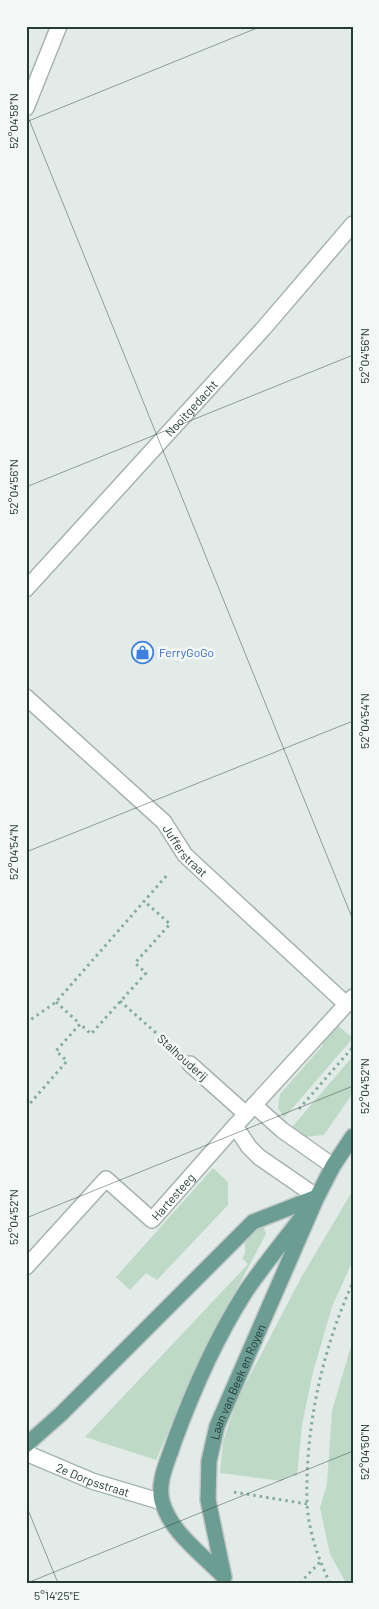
<svg xmlns="http://www.w3.org/2000/svg" width="379" height="1609" viewBox="0 0 379 1609" font-family="Barlow,sans-serif">
	<style>
		.green { fill: #bedac7 }
		.lines { fill: none; stroke-linecap: round; stroke-linejoin: round }
		.service-casing { stroke: #a6b3af; stroke-width: 18 }
		.minor-casing { stroke: #a6b3af; stroke-width: 18 }
		.secondary-casing { stroke: #a2b6b0; stroke-width: 18 }
		.primary-casing { stroke: #c2c8c7; stroke-width: 18 }
		.path { stroke: #86aca2; stroke-width: 3; stroke-dasharray: 2.5 4; stroke-linecap: butt }
		.service { stroke: #fff; stroke-width: 15 }
		.minor { stroke: #fff; stroke-width: 15 }
		.secondary { stroke: #fff; stroke-width: 15 }
		.primary { stroke: #6c9d93; stroke-width: 15 }
		.ticks { fill: none; stroke: #243b36; stroke-width: 1; stroke-opacity: 0.45 }
		.labels { text-anchor: middle; dominant-baseline: central; stroke-width: 5; stroke-linejoin: round; paint-order: stroke }
		.street-label { font-size: 12px; fill: #243b36; stroke: #f3f8f6 }
		.shop-label { font-size: 12px; fill: #366cbe; stroke: #f3f8f6; text-anchor: start }
		.neatline { fill: none; stroke: #243b36; stroke-width: 2 }
		.ticks-label { font-size: 12px; text-anchor: middle; fill: #243b36 }
	</style>
	<rect width="100%" height="100%" fill="#e3ebe8"/>
	<!-- green -->
	<g class="green">
		<polygon points="337,1025 353,1038 284,1118 278,1108 280,1094 323,1045 320,1033"/>
		<polygon points="353,1056 353,1093 324,1135 305,1137 292,1127"/>
		<polygon points="213,1168 228,1182 228,1205 157,1280 146,1273 130,1290 116,1277"/>
		<polygon points="353,1190 353,1260 332,1307 313,1372 302,1425 297,1476 291,1475 282,1481 220,1473 223,1442 236,1402 302,1276"/>
		<path d="M260 1228H264L266 1234C226 1308 189 1383 156 1460L85 1437 248 1264 242 1258 245 1254V1239Z"/>
		<polygon points="353,1339 353,1583 346,1583 330,1554 320,1508 327,1484 332,1411"/>
	</g>
	<g class="lines">
		<defs>
			<g id="service">
				<polyline points="190,1064 246,1114"/>
				<path id="s1" d="M26 1267 106 1179 152 1220 235 1126"/>
			</g>
			<g id="minor">
				<polyline points="26,108 59,26"/>
				<path id="s2" d="M26 589 263 329 353 224"/>
				<path id="s3" d="M26 697 164 822 185 855 346 1004"/>
				<polyline points="254,1105 282,1130 333,1166"/>
				<polyline points="317,1197 259,1157 249,1147 235,1126 353,997"/>
			</g>
			<g id="secondary">
				<path id="s4" d="M26 1453 92 1481 162 1502"/>
			</g>
			<g id="primary">
				<polyline points="26,1445 61,1414 253,1222 317,1197"/>
				<path id="s5" d="M224 1577 208 1500 209 1461 217 1426 317 1197 333 1166 353 1136"/>
				<path d="M224 1577C203 1555 170 1532 162 1501 157 1481 168 1461 174 1442 193 1390 216 1338 246 1291 263 1266 283 1242 301 1218"/>
			</g>
		</defs>
		<!-- service casing -->
		<use href="#service" class="service-casing"/>
		<!-- minor casing -->
		<use href="#minor" class="minor-casing"/>
		<!-- secondary casing -->
		<use href="#secondary" class="secondary-casing"/>
		<!-- primary casing -->
		<use href="#primary" class="primary-casing"/>
		<!-- path -->
		<g class="path">
			<polyline points="120,1001 172,1047"/>
			<polyline points="56,1002 80,1024"/>
			<polyline points="26,1023 56,1002 168,874"/>
			<polyline points="26,1108 67,1061 56,1051 80,1024 91,1034 146,973 135,963 170,924 144,901"/>
			<polyline points="299,1109 353,1047"/>
			<polyline points="234,1492 307,1504"/>
			<polyline points="300,1583 320,1562"/>
			<path d="M330 1583C318 1559 308 1529 307 1502 305 1428 322 1350 353 1282"/>
		</g>
		<!-- service -->
		<use href="#service" class="service"/>
		<!-- minor -->
		<use href="#minor" class="minor"/>
		<!-- secondary -->
		<use href="#secondary" class="secondary"/>
		<!-- primary -->
		<use href="#primary" class="primary"/>
	</g>
	<!-- ticks -->
	<path class="ticks" d="M26 112 353 920M26 122 262 26M26 487 353 355M26 852 353 721M26 1218 353 1086M26 1505 58 1583M27 1583 353 1451"/>
	<!-- icons -->
	<defs>
		<symbol id="shop-ring" viewBox="-11 -11 22 22"><circle r="9.5" fill="#f3f8f6" stroke="#3f7fe0" stroke-width="1.5"/><path d="M-5-2.5h2.3a2.7 3.5 0 0 1 5.4 0H5L5.5 6h-11ZM-1.5-2.5h3a1.5 2.3 0 0 0-3 0Z" fill="#3f7fe0"/></symbol>
	</defs>
	<g fill-rule="evenodd">
		<use href="#shop-ring" x="130" y="640" width="25" height="25"/>
	</g>
	<g class="labels">
		<!-- street labels -->
		<g class="street-label">
			<text stroke="none"><textPath href="#s2" startOffset="245">Nooitgedacht</textPath></text>
			<text stroke="none"><textPath href="#s3" startOffset="222">Jufferstraat</textPath></text>
			<text transform="translate(183 1057) rotate(42)">Stalhouderij</text>
			<text stroke="none"><textPath href="#s1" startOffset="212">Hartesteeg</textPath></text>
			<text stroke="none"><textPath href="#s5" startOffset="202">Laan van Beek en Royen</textPath></text>
			<text stroke="none"><textPath href="#s4" startOffset="72">2e Dorpsstraat</textPath></text>
		</g>
		<!-- shop labels -->
		<g class="shop-label">
			<text x="159" y="652">FerryGoGo</text>
		</g>
	</g>
	<!-- border -->
	<rect width="379" height="1609" fill="none" stroke="#f3f8f6" stroke-width="55"/>
	<rect x="28" y="28" width="324" height="1554" class="neatline"/>
	<g class="ticks-label">
		<text transform="translate(14 121) rotate(-90)" y="4">52°04'58"N</text>
		<text transform="translate(365 356) rotate(-90)" y="4">52°04'56"N</text>
		<text transform="translate(14 487) rotate(-90)" y="4">52°04'56"N</text>
		<text transform="translate(365 721) rotate(-90)" y="4">52°04'54"N</text>
		<text transform="translate(14 852) rotate(-90)" y="4">52°04'54"N</text>
		<text transform="translate(365 1086) rotate(-90)" y="4">52°04'52"N</text>
		<text transform="translate(14 1217) rotate(-90)" y="4">52°04'52"N</text>
		<text transform="translate(365 1452) rotate(-90)" y="4">52°04'50"N</text>
		<text x="57" y="1600">5°14'25"E</text>
	</g>
</svg>
